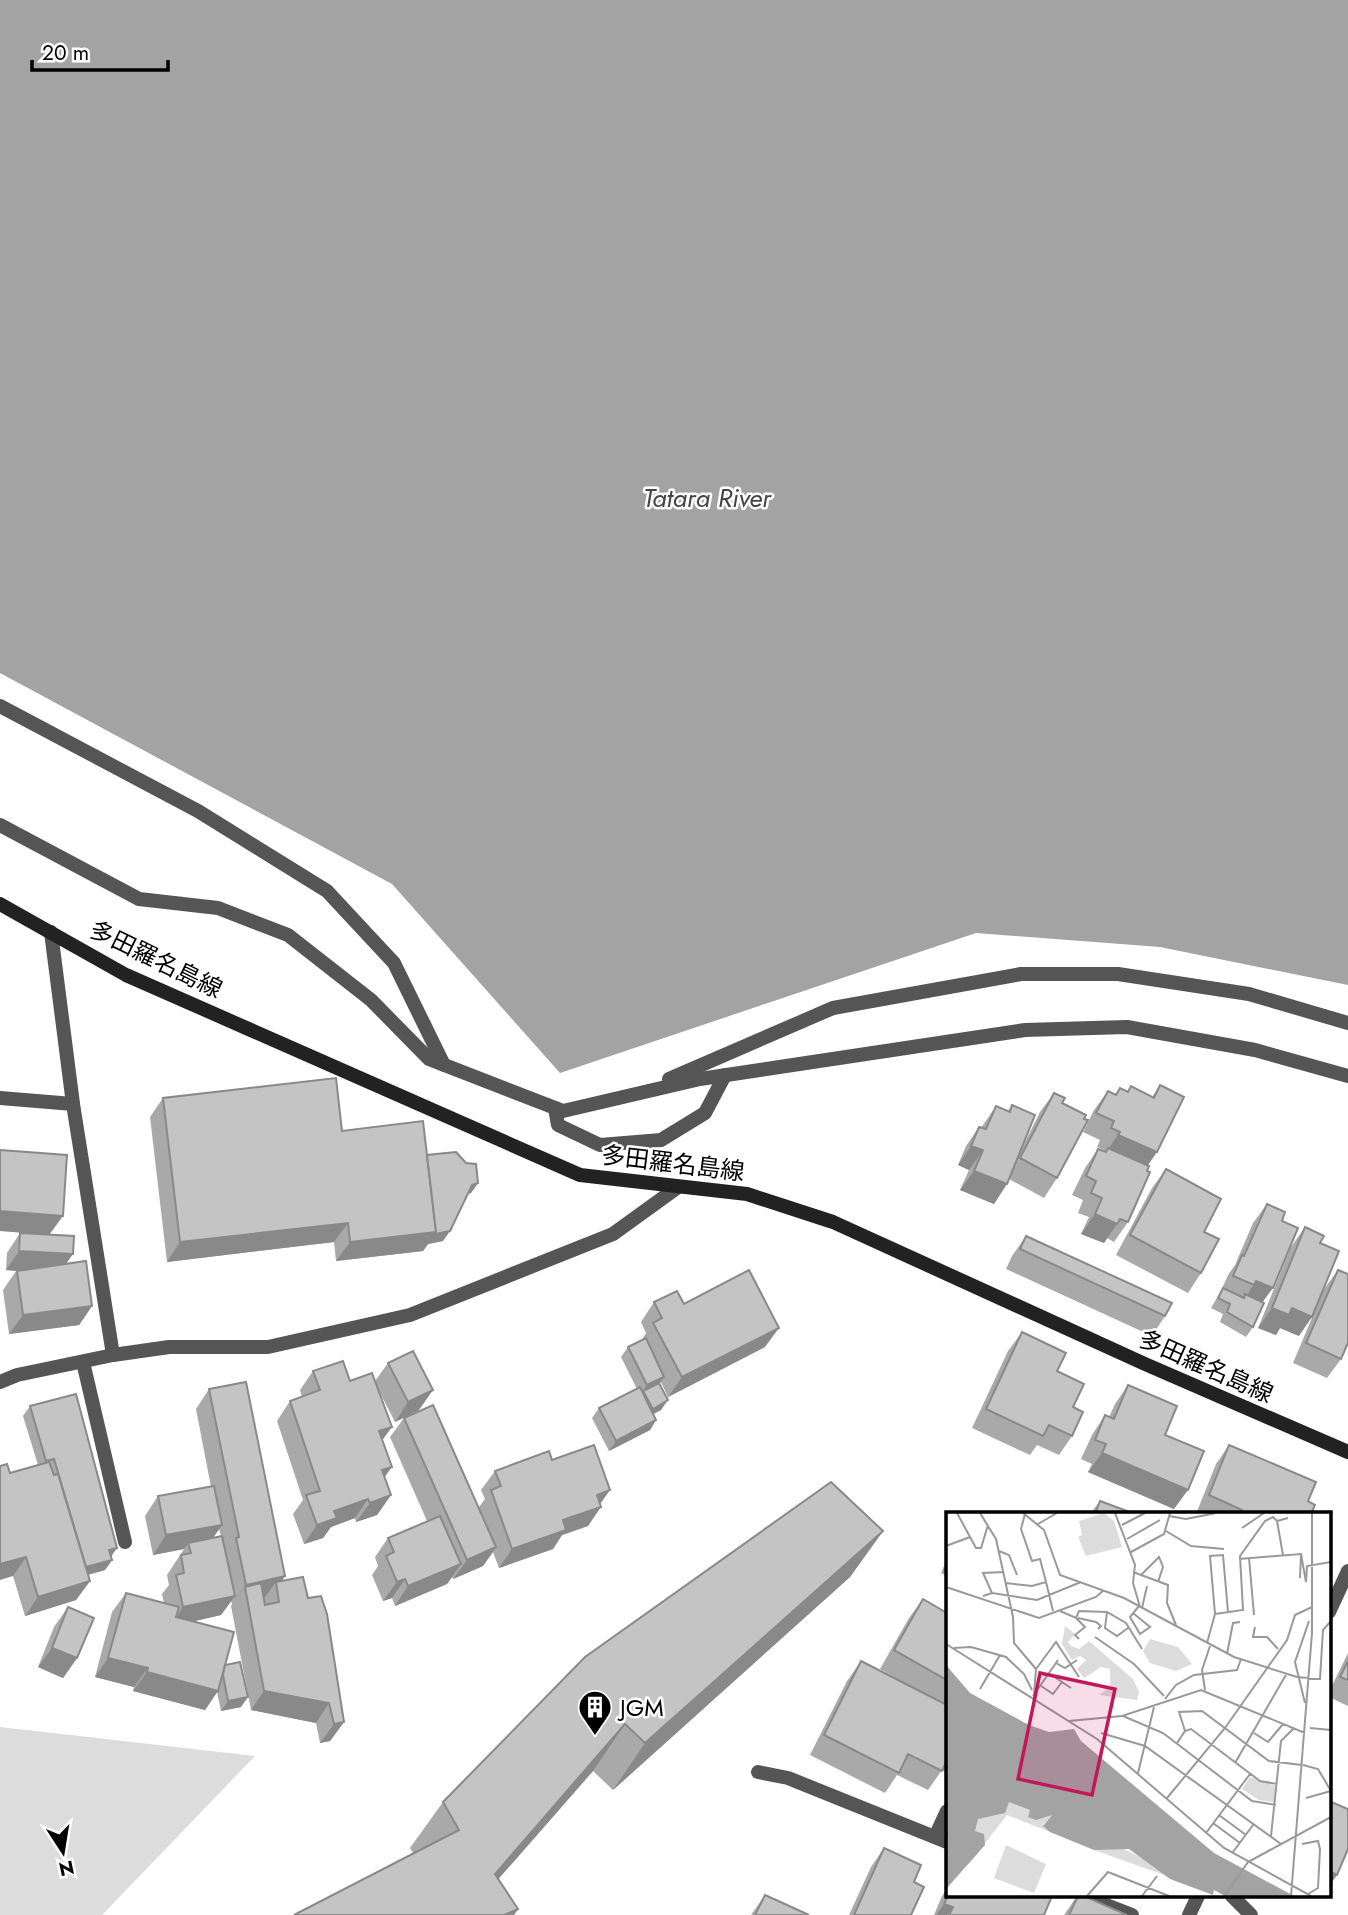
<svg xmlns="http://www.w3.org/2000/svg" width="1348" height="1915" viewBox="0 0 1348 1915" font-family="Jost,'Noto Sans JP',sans-serif">
	<style>
		.green { fill: #dcdcdc }
		.water { fill: #a3a3a3 }
		.lines { fill: none; stroke-linecap: round; stroke-linejoin: round }
		.street { stroke: #555; stroke-width: 14 }
		.secondary { stroke: #222; stroke-width: 14 }
		.wall { fill: #a9a9a9; fill-rule: evenodd }
		.shaded-wall { fill: #898989 }
		.building { fill: #c4c4c4; stroke: #898989; stroke-width: 2 }
		.labels { text-anchor: middle; dominant-baseline: central; stroke-width: 5; stroke-linejoin: round; paint-order: stroke }
		.street-label { font-size: 24px; fill: #000; stroke: #fff }
		.poi-label { font-size: 24px; fill: #000; stroke: #fff; text-anchor: start }
		.water-label { font-size: 26px; font-style: italic; fill: #444; stroke: #fff }
		.inset-road { fill: none; stroke: #999; stroke-width: 2 }
		.view { fill: #c2185b; fill-opacity: 0.15; stroke: #c2185b; stroke-width: 3.5 }
		.inset-edge { fill: none; stroke: #000; stroke-width: 3.5 }
	</style>
	<rect width="100%" height="100%" fill="#fff"/>
	<!-- green -->
	<polygon class="green" points="0,1727 255,1756 102,1915 0,1915"/>
	<!-- water -->
	<polygon class="water" points="0,0 1348,0 1348,985 1160,947 976,933 560,1073 392,884 0,673"/>
	<g class="lines">
		<!-- street -->
		<g class="street">
			<polyline points="0,706 198,811 327,891 394,963 444,1065"/>
			<polyline points="0,825 139,899 218,908 288,935 371,1000 429,1059 563,1111 700,1079 1025,1030 1127,1027 1255,1050 1348,1076"/>
			<polyline points="51,932 73,1104 113,1355"/>
			<polyline points="669,1079 833,1008 1021,974 1118,974 1249,994 1348,1023"/>
			<polyline points="0,1098 73,1104"/>
			<polyline points="555,1108 558,1125 600,1145 661,1140 705,1113 725,1075"/>
			<polyline points="83,1362 125,1542"/>
			<polyline points="0,1382 17,1375 113,1355 169,1347 268,1347 410,1315 613,1234 678,1187"/>
			<polyline points="1329,1612 1348,1571"/>
			<polyline points="758,1772 788,1778 947,1842"/>
			<polyline points="935,1837 947,1811"/>
			<polyline points="1083,1896 1132,1915"/>
			<polyline points="1232,1896 1251,1915"/>
			<polyline points="1189,1915 1198,1896"/>
		</g>
		<!-- secondary -->
		<polyline class="secondary" points="0,904 126,975 580,1175 747,1194 833,1222 1145,1364 1348,1452"/>
	</g>
	<!-- wall -->
	<g class="wall">
		<polygon points="1160,1085 1147,1171 1128,1222 1114,1242 1107,1238 1104,1243 1081,1234 1089,1217 1078,1213 1083,1200 1072,1195 1085,1168 1098,1149 1106,1151 1097,1147 1100,1140 1083,1132 1094,1110 1108,1091 1115,1094 1120,1088 1127,1092 1131,1086 1152,1097"/>
		<polygon points="1054,1093 1062,1103 1057,1178 1044,1198 1009,1179 994,1204 960,1190 969,1170 958,1165 966,1146 979,1127 981,1128 996,1106 1008,1111 1012,1105 1022,1148 1040,1112"/>
		<polygon points="163,1098 342,1131 427,1155 478,1183 471,1193 468,1194 443,1241 428,1244 423,1251 336,1261 334,1242 167,1262 150,1117"/>
		<polygon points="1166,1169 1204,1232 1201,1273 1188,1293 1116,1255 1152,1188"/>
		<polygon points="1267,1204 1282,1221 1263,1302 1253,1327 1246,1337 1220,1322 1223,1314 1211,1308 1221,1291 1228,1275 1235,1265 1253,1223"/>
		<polygon points="1305,1227 1320,1243 1299,1336 1280,1328 1276,1335 1258,1328 1291,1247"/>
		<polygon points="20,1233 49,1235 92,1306 79,1325 9,1334 3,1290 16,1271 6,1270 7,1253"/>
		<polygon points="1026,1236 1165,1316 1152,1336 1006,1269 1012,1256"/>
		<polygon points="1338,1270 1341,1359 1327,1378 1293,1363 1324,1289"/>
		<polygon points="654,1302 765,1347 668,1397 661,1382 659,1384 661,1410 653,1414 656,1420 650,1430 609,1451 592,1418 599,1408 637,1389 621,1357 628,1347 641,1341 646,1333 641,1322"/>
		<polygon points="1022,1332 1057,1371 1073,1407 1072,1436 1059,1455 1037,1445 1030,1455 972,1428 1008,1351"/>
		<polygon points="388,1363 419,1410 395,1422 378,1389 384,1477 391,1495 377,1515 356,1522 355,1518 331,1527 323,1538 304,1544 293,1514 303,1500 277,1421 290,1401 302,1397 300,1390 313,1371 350,1381 375,1381"/>
		<polygon points="1128,1385 1165,1435 1174,1509 1088,1472 1092,1464 1081,1459 1092,1435 1105,1415 1109,1417 1115,1404"/>
		<path d="M209 1389 285 1576 282 1581 308 1598 344 1722 330 1741 320 1743 316 1723 251 1710 231 1606 232 1604 231 1601 221 1615 193 1621 225 1665 241 1707 221 1711 217 1692 205 1710 133 1691 134 1687 95 1677 112 1612 126 1593 164 1603 162 1594 169 1585 167 1575 184 1549 153 1555 145 1516 158 1496 211 1487 196 1409ZM219 1529 221 1536 213 1538Z"/>
		<polygon points="30,1406 111,1557 112,1560 105,1570 88,1575 90,1581 76,1600 25,1616 13,1576 10,1473 38,1465 23,1416"/>
		<polygon points="404,1418 479,1507 485,1499 481,1490 495,1471 552,1460 610,1490 600,1504 588,1526 562,1535 553,1549 499,1568 493,1552 483,1566 453,1579 452,1577 447,1584 395,1606 392,1598 383,1601 372,1575 378,1566 375,1557 388,1538 427,1521 390,1437"/>
		<polygon points="1229,1445 1308,1501 1311,1514 1196,1514 1216,1464"/>
		<polygon points="1100,1501 1135,1514 1090,1514"/>
		<polygon points="883,1531 850,1577 613,1790 593,1771 498,1879 518,1909 514,1915 294,1915 413,1853 410,1848 443,1802"/>
		<polygon points="947,1559 947,1576 941,1573"/>
		<polygon points="923,1599 947,1613 947,1767 944,1771 942,1770 928,1790 897,1775 885,1793 810,1755 847,1681 861,1661 920,1692 880,1669 909,1618"/>
		<polygon points="68,1607 77,1658 63,1678 38,1667 54,1627"/>
		<polygon points="1348,1653 1348,1706 1329,1697 1329,1692"/>
		<polygon points="884,1848 911,1915 849,1915 871,1867"/>
		<polygon points="947,1889 947,1896 1044,1915 934,1915 942,1896"/>
		<polygon points="765,1895 809,1915 751,1915"/>
		<polygon points="1077,1896 1127,1915 1064,1915"/>
	</g>
	<!-- shaded-wall -->
	<g class="shaded-wall">
		<polygon points="1118,1135 1157,1152 1144,1171 1104,1155"/>
		<polygon points="971,1146 983,1150 969,1170 958,1165"/>
		<polygon points="974,1171 1007,1184 994,1204 960,1190"/>
		<polygon points="478,1183 471,1193 465,1195 472,1185"/>
		<polygon points="0,1211 63,1216 49,1235 0,1231"/>
		<polygon points="1095,1214 1117,1224 1104,1243 1081,1234"/>
		<polygon points="348,1223 334,1242 167,1262 180,1242"/>
		<polygon points="450,1231 443,1241 428,1244 423,1251 336,1261 350,1242 436,1232"/>
		<polygon points="19,1251 73,1254 59,1274 6,1270"/>
		<polygon points="1256,1281 1273,1288 1259,1307 1243,1301"/>
		<polygon points="92,1306 79,1325 9,1334 23,1315"/>
		<polygon points="1272,1308 1292,1308 1312,1317 1299,1336 1280,1328 1276,1335 1258,1328"/>
		<polygon points="779,1328 765,1347 668,1397 682,1377"/>
		<polygon points="664,1377 657,1387 643,1391 640,1395 647,1385"/>
		<polygon points="433,1390 419,1410 395,1422 408,1402"/>
		<polygon points="668,1400 661,1410 646,1418 653,1409"/>
		<polygon points="656,1420 650,1430 609,1451 616,1441"/>
		<polygon points="392,1427 378,1446 379,1431"/>
		<polygon points="1102,1453 1188,1490 1174,1509 1088,1472"/>
		<polygon points="392,1467 378,1486 382,1470"/>
		<polygon points="610,1490 597,1508 601,1507 588,1526 562,1535 553,1549 499,1568 512,1549 563,1520 597,1495"/>
		<polygon points="391,1495 377,1515 356,1522 370,1503"/>
		<polygon points="368,1499 355,1518 331,1527 323,1538 304,1544 317,1525 334,1511"/>
		<polygon points="222,1525 208,1545 188,1543 184,1549 153,1555 166,1535"/>
		<polygon points="883,1531 850,1577 613,1790 645,1743"/>
		<polygon points="496,1547 483,1566 453,1579 467,1560"/>
		<polygon points="117,1548 110,1558 109,1550"/>
		<polygon points="26,1557 13,1576 0,1580 0,1564"/>
		<polygon points="112,1560 105,1570 75,1578 82,1568"/>
		<polygon points="461,1564 447,1584 395,1606 408,1586"/>
		<polygon points="285,1576 277,1588 276,1582 265,1597 247,1601 245,1587 232,1604 246,1585"/>
		<polygon points="405,1579 392,1598 383,1601 397,1582"/>
		<polygon points="90,1581 76,1600 25,1616 38,1597"/>
		<polygon points="235,1596 221,1615 170,1627 183,1607"/>
		<polygon points="52,1648 77,1658 63,1678 38,1667"/>
		<polygon points="108,1658 148,1668 134,1687 95,1677"/>
		<polygon points="147,1672 218,1691 205,1710 133,1691"/>
		<polygon points="264,1691 329,1703 316,1723 251,1710"/>
		<polygon points="248,1697 241,1707 221,1711 228,1701"/>
		<polygon points="344,1722 330,1741 320,1743 334,1724"/>
		<polygon points="625,1724 593,1771 467,1915 495,1874"/>
		<polygon points="1329,1871 1337,1875 1329,1886"/>
		<polygon points="944,1904 953,1907 947,1915 936,1915"/>
		<polygon points="518,1909 514,1915 504,1915"/>
	</g>
	<!-- building -->
	<g class="building">
		<polygon points="336,1078 342,1131 423,1121 436,1232 350,1242 348,1223 180,1242 163,1098"/>
		<polygon points="1160,1085 1184,1097 1157,1152 1118,1135 1120,1132 1111,1128 1114,1121 1096,1113 1108,1091 1116,1095 1120,1088 1128,1092 1131,1086 1154,1098"/>
		<polygon points="1054,1093 1065,1098 1062,1103 1086,1115 1084,1119 1088,1120 1057,1178 1020,1158"/>
		<polygon points="1012,1105 1035,1115 1007,1184 974,1171 983,1150 971,1146 979,1127 986,1129 996,1106 1010,1112"/>
		<polygon points="1108,1148 1149,1166 1147,1171 1150,1172 1128,1222 1120,1219 1117,1224 1095,1214 1102,1198 1091,1193 1096,1181 1086,1176 1098,1149 1106,1152"/>
		<polygon points="0,1150 67,1155 63,1216 0,1211"/>
		<polygon points="456,1152 466,1163 476,1164 478,1183 472,1185 450,1231 435,1234 436,1232 427,1155"/>
		<polygon points="1166,1169 1221,1199 1204,1232 1219,1239 1201,1273 1130,1235"/>
		<polygon points="1267,1204 1285,1212 1282,1221 1298,1228 1273,1288 1256,1281 1254,1285 1233,1276 1242,1255 1244,1256"/>
		<polygon points="1305,1227 1324,1236 1320,1243 1339,1251 1312,1317 1292,1308 1289,1315 1272,1308"/>
		<polygon points="20,1233 74,1236 73,1254 19,1251"/>
		<polygon points="1026,1236 1172,1303 1165,1316 1020,1249"/>
		<polygon points="86,1261 92,1306 23,1315 17,1271"/>
		<polygon points="749,1270 779,1328 682,1377 653,1323 662,1318 654,1302 677,1291 684,1304"/>
		<polygon points="1338,1270 1348,1274 1348,1343 1341,1359 1306,1343"/>
		<polygon points="1223,1288 1244,1298 1245,1294 1264,1303 1253,1327 1227,1312 1230,1304 1218,1298"/>
		<polygon points="1022,1332 1066,1353 1057,1371 1084,1384 1073,1407 1083,1412 1072,1436 1049,1425 1043,1436 986,1409"/>
		<polygon points="646,1338 664,1377 647,1385 628,1347"/>
		<polygon points="413,1351 433,1390 408,1402 388,1363"/>
		<polygon points="343,1361 350,1381 372,1373 392,1427 379,1431 392,1467 382,1470 391,1495 370,1503 368,1499 334,1511 337,1518 317,1525 306,1495 320,1491 290,1401 320,1390 313,1371"/>
		<polygon points="246,1382 285,1576 246,1585 236,1538 239,1537 209,1389"/>
		<polygon points="659,1383 668,1400 653,1409 643,1391"/>
		<polygon points="1128,1385 1177,1406 1165,1435 1204,1451 1188,1490 1102,1453 1106,1444 1095,1440 1105,1415 1114,1419"/>
		<polygon points="640,1387 656,1420 616,1441 599,1408"/>
		<polygon points="76,1394 117,1548 109,1550 112,1560 86,1567 54,1459 46,1461 30,1406"/>
		<polygon points="433,1405 496,1547 467,1560 404,1418"/>
		<polygon points="594,1445 610,1490 597,1495 601,1507 563,1520 566,1530 512,1549 491,1490 501,1486 495,1471 549,1451 552,1460"/>
		<polygon points="1229,1445 1316,1482 1308,1501 1315,1505 1311,1514 1240,1514 1242,1510 1209,1495"/>
		<polygon points="49,1462 54,1475 58,1474 90,1581 38,1597 26,1557 0,1564 0,1466 7,1464 10,1473"/>
		<polygon points="831,1482 883,1531 645,1743 625,1724 495,1874 518,1909 504,1915 294,1915 459,1830 443,1802 585,1657"/>
		<polygon points="214,1486 222,1525 166,1535 158,1496"/>
		<polygon points="1100,1501 1135,1514 1095,1514"/>
		<polygon points="440,1516 461,1564 408,1586 405,1579 397,1582 386,1556 394,1552 388,1538"/>
		<polygon points="222,1536 235,1596 183,1607 176,1575 184,1573 181,1555 191,1553 188,1543"/>
		<polygon points="303,1577 308,1598 321,1596 327,1614 344,1722 334,1724 329,1703 264,1691 245,1587 261,1583 265,1605 279,1602 276,1582"/>
		<polygon points="126,1593 179,1607 176,1617 234,1632 218,1691 147,1672 148,1668 108,1658"/>
		<polygon points="923,1599 947,1613 947,1680 894,1650"/>
		<polygon points="68,1607 94,1618 77,1658 52,1648"/>
		<polygon points="861,1661 947,1705 947,1760 942,1771 908,1754 899,1773 824,1735"/>
		<polygon points="1348,1661 1348,1680 1340,1677"/>
		<polygon points="240,1662 248,1697 228,1701 223,1675 225,1665"/>
		<polygon points="1329,1801 1348,1809 1348,1849 1337,1875 1329,1871"/>
		<polygon points="884,1848 921,1865 914,1882 924,1887 911,1915 854,1915"/>
		<polygon points="765,1895 809,1915 755,1915"/>
		<polygon points="948,1896 1052,1896 1044,1915 949,1915 953,1907 944,1904"/>
		<polygon points="1078,1896 1084,1896 1127,1915 1069,1915"/>
	</g>
	<!-- icons -->
	<defs>
		<symbol id="building-pin" viewBox="-11 -11 22 30"><path d="M0 17L-7.5 6A9.5 9.5 0 1 1 7.5 6Z" fill="#000" stroke="#fff"/><path d="M-4-6H4V6H1V3H-1V6H-4ZM-2.5-4.3h1.7v1.8h-1.7ZM.8-4.3h1.7v1.8H.8ZM-2.5-1h1.7V.8h-1.7ZM.8-1h1.7V.8H.8Z" fill="#fff"/></symbol>
	</defs>
	<g fill-rule="evenodd">
		<use href="#building-pin" x="576" y="1688" width="38" height="52"/>
	</g>
	<g class="labels">
		<!-- street labels -->
		<g class="street-label">
			<text transform="translate(156 959) rotate(26)">多田羅名島線</text>
			<text transform="translate(673 1163) rotate(7)">多田羅名島線</text>
			<text transform="translate(1206 1366) rotate(24)">多田羅名島線</text>
		</g>
		<!-- poi labels -->
		<g class="poi-label">
			<text x="620" y="1707">JGM</text>
		</g>
		<!-- water labels -->
		<g class="water-label">
			<text x="707" y="498">Tatara River</text>
		</g>
	</g>
	<!-- overview -->
	<g transform="translate(946 1512)">
		<rect width="385" height="385" fill="#fff"/>
		<path d="M158 1 168 9 176 35 140 44 132 25 136 23 133 9ZM119 114 129 122 122 130 125 134 133 137 143 129 187 167 193 180 191 188 153 183 164 175V157L155 155 138 166 131 157 140 148 134 144 126 148 116 132ZM204 127 232 135 246 152 230 159 204 151 197 139ZM304 265 330 274 328 290 313 288 296 277ZM63 290 85 298 82 305 106 303 97 313 104 320 61 303 23 352 24 300ZM60 333 100 352 88 381 48 366ZM171 334 203 349 221 364 148 338Z" fill="#dcdcdc"/>
		<path d="M0 153 24 181 83 213 103 220 128 217 135 229 268 341 348 384H279L268 378 267 383 224 367 183 337 148 338 104 320 97 314 106 303 90 308 82 305 84 298 63 290 59 301 32 307 29 319 38 322 39 333 0 377Z" fill="#a3a3a3"/>
		<path class="inset-road" d="M11 1 30 36H35L42 13M34 1 50 27 67 105 68 131 90 157M77 1 98 18 114 63 178 86 288 145 351 165 374 167 377 118 385 109M169 1 189 53 187 71 194 95M223 4 240 7 270 1M92 12 111 1M176 13 199 1M296 16 318 1M220 19 245 34 278 37M181 27 214 8M0 34 24 25M53 39 63 43 71 63M185 40 218 22 224 1M337 43 331 9 342 6M303 46 308 103M293 47 355 42 360 70 361 54 385 50M187 60 222 73 221 91 230 113M195 63 213 45 217 55 212 70M354 66 355 43M100 70 107 99M60 71 86 74 100 70 94 47 86 49 75 17 79 2M0 75 93 106 150 85 158 78M46 81 37 61 58 60M37 84 46 81 91 88 135 70M196 96 201 74M114 99 130 106 133 99 161 100 180 111 196 137M161 100 159 116 171 124 182 116M187 101 204 115 194 122 184 105 193 94M269 102 297 98 294 44 319 9 327 5 331 9M130 106 139 115 129 123 133 127M132 106 150 110 155 114 152 117M309 115 307 125H321L332 137M149 125 188 152 218 184M261 131 269 102 264 44 277 43 282 100M0 132 151 227 278 336 365 384M8 136 25 135 60 145 78 162 86 178M281 142 287 111 294 110M110 151 119 156 131 148M104 162 125 176M95 174 107 182 116 170M34 177 54 143M259 178 256 158 264 134M88 182 90 157 110 130 133 165M87 184 112 148M219 187 230 173 248 163 291 158 295 147M359 191 349 150 363 109M177 204 217 221 306 289 330 293M123 209 176 204 255 178 359 221M364 216 385 218M239 219 233 200 256 199 323 249 356 253M155 221 199 234 335 332M308 221 322 230 337 212M231 231 239 219 245 217 314 269 331 272M289 251 341 161M357 253 372 257 385 279M192 261 208 195M221 286 279 216 341 128 349 103 366 95M360 286 385 279M273 303 300 323M267 311 294 331M260 321 304 262M325 324 335 229 348 216M356 332 372 329 374 337 372 376 362 382M287 340 307 313M141 384 162 360 223 384M196 384 211 364M278 384 302 350 385 305M345 384 366 121V1"/>
		<path class="view" d="M94 161 169 177 146 283 72 267Z"/>
		<rect width="385" height="385" class="inset-edge"/>
	</g>
	<!-- north arrow -->
	<g transform="translate(63 1852) rotate(168)" stroke="#ffffff" stroke-width="5" paint-order="stroke">
	<path d="M0-5L12 26L0 18L-12 26Z" fill="#000000"/>
	<text y="-10" font-size="19" font-weight="bold" text-anchor="middle" fill="#000000">N</text>
	</g>
	<!-- scale -->
	<path d="M32 60v10h136v-10" fill="none" stroke="#000000" stroke-width="3.5"/>
	<text x="42" y="60" font-size="21" fill="#000000" stroke="#ffffff" stroke-width="5" paint-order="stroke">20 m</text>
</svg>
